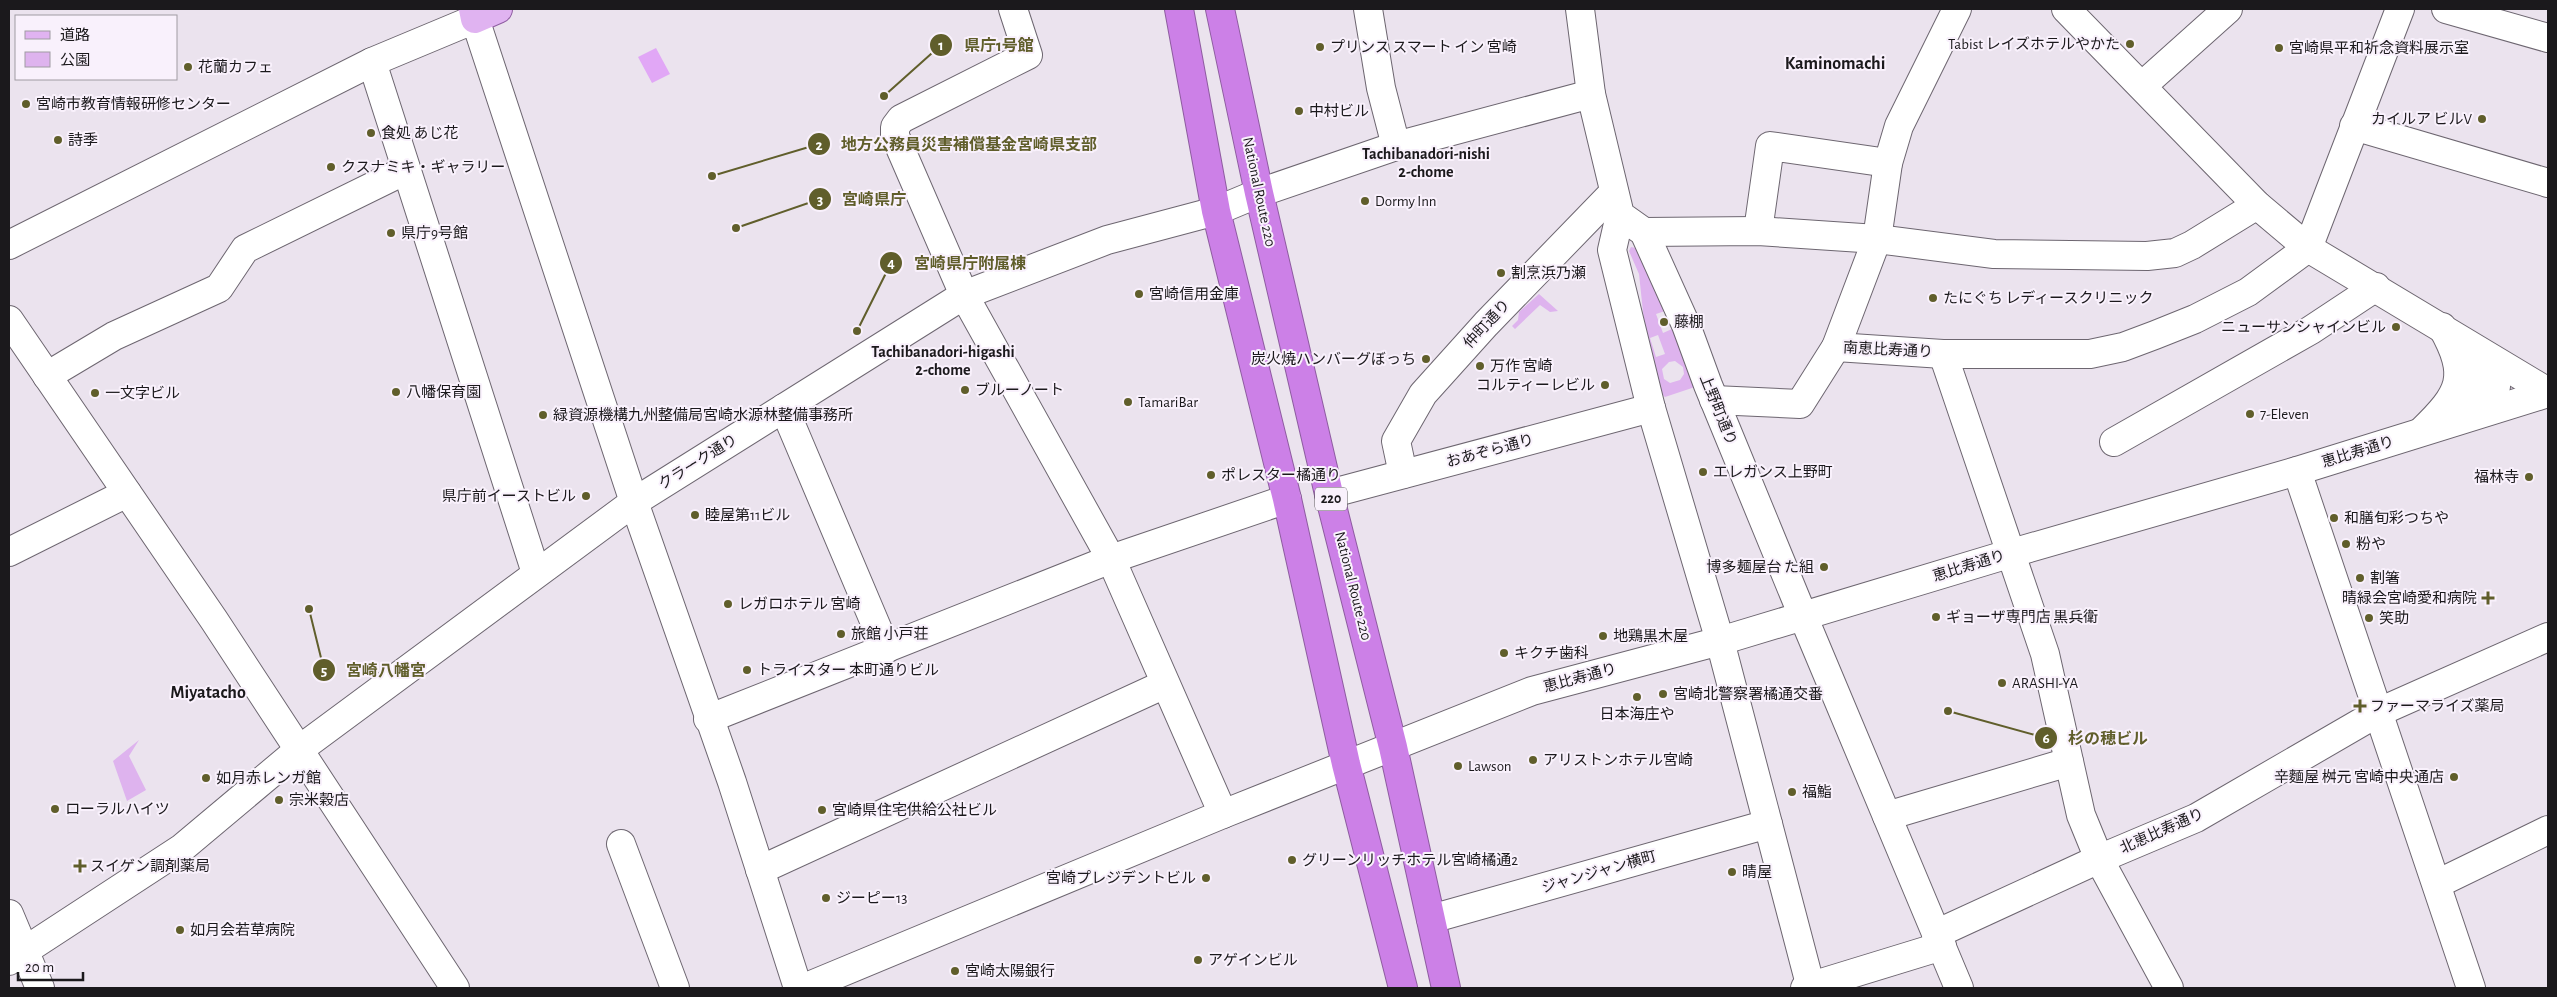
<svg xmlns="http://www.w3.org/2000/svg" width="2557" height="997" viewBox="0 0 2557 997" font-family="'Alegreya Sans','Noto Sans JP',sans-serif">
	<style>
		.green { fill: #deb3ee; fill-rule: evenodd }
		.water { fill: #e1a7f6 }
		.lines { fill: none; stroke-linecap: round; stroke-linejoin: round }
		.minor-casing { stroke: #6d6670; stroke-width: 30 }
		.major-casing { stroke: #8e5ca0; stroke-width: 30 }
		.highway-casing { stroke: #8e5ca0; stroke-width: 30 }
		.minor { stroke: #fff; stroke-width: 28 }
		.major { stroke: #e0b3f1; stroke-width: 28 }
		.highway { stroke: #cc80e7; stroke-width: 28 }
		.poi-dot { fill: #605e2b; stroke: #f9f1fc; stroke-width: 2 }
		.labels { text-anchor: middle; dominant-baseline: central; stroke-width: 4; stroke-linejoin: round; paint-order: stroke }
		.shield { fill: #f9f1fc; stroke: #5e5a5f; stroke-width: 1 }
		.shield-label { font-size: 14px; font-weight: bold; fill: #1b191c }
		.poi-label { font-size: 15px; fill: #1b191c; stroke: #f9f1fc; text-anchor: start }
		.street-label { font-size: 15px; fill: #1b191c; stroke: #f9f1fc }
		.neighbourhood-label { font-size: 16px; font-weight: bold; fill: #1b191c; stroke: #f9f1fc }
		.quarter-label { font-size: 18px; font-weight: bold; fill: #1b191c; stroke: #f9f1fc }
		.leader { fill: none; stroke: #605e2b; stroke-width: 2 }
		.callout-dot { fill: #605e2b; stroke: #f9f1fc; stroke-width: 2 }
		.mark-label { font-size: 15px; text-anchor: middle; font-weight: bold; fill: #fff }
		.callout-label { font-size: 16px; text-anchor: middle; font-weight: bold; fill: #605e2b; stroke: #f9f1fc; stroke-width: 4; stroke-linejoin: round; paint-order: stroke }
	</style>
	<rect width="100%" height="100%" fill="#ebe3ee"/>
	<!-- green -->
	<g class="green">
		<path d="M1631 247 1640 249 1667 308 1695 387 1665 397 1662 394 1644 321 1639 274 1629 251ZM1665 311 1672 329 1663 333 1656 314ZM1658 335 1665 354 1656 357 1650 338ZM1675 361 1683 367 1684 374 1680 380 1670 383 1664 379 1662 369 1669 362Z"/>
		<polygon points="1539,294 1558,311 1550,312 1540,305 1515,329 1512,326 1518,320 1519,312"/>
		<polygon points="139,740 129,756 146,790 127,801 113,761"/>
	</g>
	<!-- water -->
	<polygon class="water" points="656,48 670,74 652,83 638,57"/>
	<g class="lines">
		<defs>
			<g id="minor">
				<polyline points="1013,9 1028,55 901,119 895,127 895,136 964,295 1111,559 1223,814"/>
				<polyline points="1368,9 1381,88 1396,146"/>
				<polyline points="1580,9 1591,94 1620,215 1644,232 1686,325 1708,385 1803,616 1959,988"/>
				<polyline points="2066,9 2257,205 2308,248 2548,392"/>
				<polyline points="2446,9 2548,38"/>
				<polyline points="372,62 536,573"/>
				<polyline points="2142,86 2228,9"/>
				<polyline points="2354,126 2548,183"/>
				<polyline points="1620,215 1612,250 1651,408 1720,641 1811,988"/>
				<polyline points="1758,231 1770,146 1888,163"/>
				<polyline points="1644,232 1758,231 1877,239 1994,254 2147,256 2175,253 2192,245 2257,205"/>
				<polyline points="9,245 372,62 475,19 634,502 732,782 798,988"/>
				<polyline points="9,320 214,620 455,988"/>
				<polyline points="1836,347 1943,354 2090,354 2123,347 2155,335 2195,319 2248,292 2308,248 2400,9"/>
				<polyline points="1943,354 2045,654 2081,815 2099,859 2169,988"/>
				<polygon points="2470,366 2496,381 2496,387 2467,398"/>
				<polyline points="47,376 114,336 219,288 245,249 406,170"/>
				<polyline points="1714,400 1800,404 1836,347 1877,239 1888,163 1899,126 1957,9"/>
				<polyline points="784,408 886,649"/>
				<path d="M2422 431C2461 393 2470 377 2442 327"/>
				<polyline points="2114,442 2311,330 2376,287"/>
				<polyline points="2297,471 2471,988"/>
				<polyline points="1403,474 1396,441 1423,394 1486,324 1614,192"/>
				<polyline points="1329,494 1651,408"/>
				<polyline points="9,552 127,493"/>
				<polyline points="708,719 1111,559 1287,499"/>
				<polyline points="1887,816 2069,762"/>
				<polyline points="621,844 675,988"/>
				<polyline points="760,870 1165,684"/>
				<polyline points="2437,884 2548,830"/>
				<polyline points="9,914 40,988"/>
				<polyline points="1431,919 1768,824"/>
				<polyline points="1936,934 2099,859 2196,818 2379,712 2548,637"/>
				<polyline points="9,961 182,848 300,749 634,502 964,295 1107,240 1216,211 1259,193 1396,146 1591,94"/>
				<polyline points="804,988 1223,814 1532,691 1720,641 2012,553 2297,471 2548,393"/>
				<polyline points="1805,988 1942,946"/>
			</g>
			<polyline id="major" points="473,9 475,19 498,9"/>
			<g id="highway">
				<polyline points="1179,9 1216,211 1287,499 1346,764 1403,988"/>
				<polyline points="1220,9 1259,193 1329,494 1393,747 1446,988"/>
			</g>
		</defs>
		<!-- minor casing -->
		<use href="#minor" class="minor-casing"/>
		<!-- major casing -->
		<use href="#major" class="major-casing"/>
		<!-- highway casing -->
		<use href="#highway" class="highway-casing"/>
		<!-- minor -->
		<use href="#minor" class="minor"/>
		<!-- major -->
		<use href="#major" class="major"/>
		<!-- highway -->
		<use href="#highway" class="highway"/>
	</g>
	<!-- markers -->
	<g class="poi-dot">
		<circle cx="2130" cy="44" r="5"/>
		<circle cx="1320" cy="47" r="5"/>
		<circle cx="2279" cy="48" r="5"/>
		<circle cx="188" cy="67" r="5"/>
		<circle cx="26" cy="104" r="5"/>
		<circle cx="1299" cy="111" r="5"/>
		<circle cx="2482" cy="119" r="5"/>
		<circle cx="371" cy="133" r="5"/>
		<circle cx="58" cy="140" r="5"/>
		<circle cx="331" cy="167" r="5"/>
		<circle cx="1365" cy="201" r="5"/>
		<circle cx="391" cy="233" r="5"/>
		<circle cx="1501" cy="273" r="5"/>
		<circle cx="1139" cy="294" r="5"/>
		<circle cx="1933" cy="298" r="5"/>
		<circle cx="1664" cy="322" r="5"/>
		<circle cx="2396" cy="327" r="5"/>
		<circle cx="1426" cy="359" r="5"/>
		<circle cx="1480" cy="366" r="5"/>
		<circle cx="1605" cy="385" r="5"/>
		<circle cx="965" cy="390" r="5"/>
		<circle cx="396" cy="392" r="5"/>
		<circle cx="95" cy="393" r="5"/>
		<circle cx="1128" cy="402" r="5"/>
		<circle cx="2250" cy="414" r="5"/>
		<circle cx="543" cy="415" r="5"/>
		<circle cx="1703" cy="472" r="5"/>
		<circle cx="1211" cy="475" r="5"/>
		<circle cx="2529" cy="477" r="5"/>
		<circle cx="586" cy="496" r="5"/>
		<circle cx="695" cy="515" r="5"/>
		<circle cx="2334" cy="518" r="5"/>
		<circle cx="2346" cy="544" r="5"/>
		<circle cx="1824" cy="567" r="5"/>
		<circle cx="2360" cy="578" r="5"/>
		<path d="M2485.5 590.5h5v5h5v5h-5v5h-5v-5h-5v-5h5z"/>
		<circle cx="728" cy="604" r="5"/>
		<circle cx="1936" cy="617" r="5"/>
		<circle cx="2369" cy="618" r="5"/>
		<circle cx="841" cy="634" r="5"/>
		<circle cx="1603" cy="636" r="5"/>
		<circle cx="1504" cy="653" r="5"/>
		<circle cx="747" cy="670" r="5"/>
		<circle cx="2002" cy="683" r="5"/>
		<circle cx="1663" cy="694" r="5"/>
		<circle cx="1637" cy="697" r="5"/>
		<path d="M2357.5 698.5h5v5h5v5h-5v5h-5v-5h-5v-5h5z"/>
		<circle cx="1533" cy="760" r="5"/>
		<circle cx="1458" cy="766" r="5"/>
		<circle cx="2454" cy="777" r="5"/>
		<circle cx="206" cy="778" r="5"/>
		<circle cx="1792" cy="792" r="5"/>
		<circle cx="279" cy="800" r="5"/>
		<circle cx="55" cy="809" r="5"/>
		<circle cx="822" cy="810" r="5"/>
		<circle cx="1292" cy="860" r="5"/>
		<path d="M77.5 858.5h5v5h5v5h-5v5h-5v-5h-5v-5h5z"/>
		<circle cx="1732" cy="872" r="5"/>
		<circle cx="1206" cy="878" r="5"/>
		<circle cx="826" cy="898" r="5"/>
		<circle cx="180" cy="930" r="5"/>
		<circle cx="1198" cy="960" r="5"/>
		<circle cx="955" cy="971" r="5"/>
	</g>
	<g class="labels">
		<!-- shield labels -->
		<rect class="shield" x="1315" y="487.5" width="32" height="23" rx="4"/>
		<g class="shield-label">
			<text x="1331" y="499">220</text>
		</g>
		<!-- poi labels -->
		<g class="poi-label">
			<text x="2120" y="44" text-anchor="end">Tabist レイズホテルやかた</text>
			<text x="1330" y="47">プリンス スマート イン 宮崎</text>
			<text x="2289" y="48">宮崎県平和祈念資料展示室</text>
			<text x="198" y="67">花蘭カフェ</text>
			<text x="36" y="104">宮崎市教育情報研修センター</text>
			<text x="1309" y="111">中村ビル</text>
			<text x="2472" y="119" text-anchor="end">カイルア ビルV</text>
			<text x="381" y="133">食処 あじ花</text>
			<text x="68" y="140">詩季</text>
			<text x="341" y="167">クスナミキ・ギャラリー</text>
			<text x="1375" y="201">Dormy Inn</text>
			<text x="401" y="233">県庁9号館</text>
			<text x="1511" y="273">割烹浜乃瀬</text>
			<text x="1149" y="294">宮崎信用金庫</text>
			<text x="1943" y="298">たにぐち レディースクリニック</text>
			<text x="1674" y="322">藤棚</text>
			<text x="2386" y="327" text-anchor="end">ニューサンシャインビル</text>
			<text x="1416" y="359" text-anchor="end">炭火焼ハンバーグぼっち</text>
			<text x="1490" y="366">万作 宮崎</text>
			<text x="1595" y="385" text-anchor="end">コルティーレビル</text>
			<text x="975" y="390">ブルーノート</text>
			<text x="406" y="392">八幡保育園</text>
			<text x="105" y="393">一文字ビル</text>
			<text x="1138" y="402">TamariBar</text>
			<text x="2260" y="414">7-Eleven</text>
			<text x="553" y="415">緑資源機構九州整備局宮崎水源林整備事務所</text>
			<text x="1713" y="472">エレガンス上野町</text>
			<text x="1221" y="475">ポレスター橘通り</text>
			<text x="2519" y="477" text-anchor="end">福林寺</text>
			<text x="576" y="496" text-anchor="end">県庁前イーストビル</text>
			<text x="705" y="515">睦屋第11ビル</text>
			<text x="2344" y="518">和膳旬彩つちや</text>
			<text x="2356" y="544">粉や</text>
			<text x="1814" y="567" text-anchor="end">博多麺屋台 た組</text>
			<text x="2370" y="578">割箸</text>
			<text x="2477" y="598" text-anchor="end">晴緑会宮崎愛和病院</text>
			<text x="738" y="604">レガロホテル 宮崎</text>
			<text x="1946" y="617">ギョーザ専門店 黒兵衛</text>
			<text x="2379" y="618">笑助</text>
			<text x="851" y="634">旅館 小戸荘</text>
			<text x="1613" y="636">地鶏黒木屋</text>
			<text x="1514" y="653">キクチ歯科</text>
			<text x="757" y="670">トライスター 本町通りビル</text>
			<text x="2012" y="683">ARASHI-YA</text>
			<text x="1673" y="694">宮崎北警察署橘通交番</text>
			<text x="2370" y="706">ファーマライズ薬局</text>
			<text x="1637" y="714" text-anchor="middle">日本海庄や</text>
			<text x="1543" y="760">アリストンホテル宮崎</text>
			<text x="1468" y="766">Lawson</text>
			<text x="2444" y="777" text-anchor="end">辛麵屋 桝元 宮崎中央通店</text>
			<text x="216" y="778">如月赤レンガ館</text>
			<text x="1802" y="792">福鮨</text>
			<text x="289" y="800">宗米穀店</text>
			<text x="65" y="809">ローラルハイツ</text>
			<text x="832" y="810">宮崎県住宅供給公社ビル</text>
			<text x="1302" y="860">グリーンリッチホテル宮崎橘通2</text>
			<text x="90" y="866">スイゲン調剤薬局</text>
			<text x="1742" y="872">晴屋</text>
			<text x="1196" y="878" text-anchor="end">宮崎プレジデントビル</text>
			<text x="836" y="898">ジーピー13</text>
			<text x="190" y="930">如月会若草病院</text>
			<text x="1208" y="960">アゲインビル</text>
			<text x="965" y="971">宮崎太陽銀行</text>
		</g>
		<!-- street labels -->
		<g class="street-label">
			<text transform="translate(1259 192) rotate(78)">National Route 220</text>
			<text transform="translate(1487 324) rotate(-47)">仲町通り</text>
			<text transform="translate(1888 350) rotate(3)">南恵比寿通り</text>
			<text transform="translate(1718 410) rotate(68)">上野町通り</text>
			<text transform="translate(1490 451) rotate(-15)">おあぞら通り</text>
			<text transform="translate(2358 452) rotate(-17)">恵比寿通り</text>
			<text transform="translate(698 462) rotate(-32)">クラーク通り</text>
			<text transform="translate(1969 566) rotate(-17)">恵比寿通り</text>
			<text transform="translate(1353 586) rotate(76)">National Route 220</text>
			<text transform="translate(1580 678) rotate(-15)">恵比寿通り</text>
			<text transform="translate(2162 831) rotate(-24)">北恵比寿通り</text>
			<text transform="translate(1599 872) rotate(-16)">ジャンジャン横町</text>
		</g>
		<!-- neighbourhood labels -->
		<g class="neighbourhood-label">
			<text x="1426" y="154">Tachibanadori-nishi<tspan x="1426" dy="18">2-chome</tspan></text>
			<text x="943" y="352">Tachibanadori-higashi<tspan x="943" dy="18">2-chome</tspan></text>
		</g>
		<!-- quarter labels -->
		<g class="quarter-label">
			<text x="1835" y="64">Kaminomachi</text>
			<text x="208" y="693">Miyatacho</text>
		</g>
	</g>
	<!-- callouts -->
	<path class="leader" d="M884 96L941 45M712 176L819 144M736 228L820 199M857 331L891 263M309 609L324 670M1948 711L2046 738"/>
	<g class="callout-dot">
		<circle cx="884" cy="96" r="5"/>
		<circle cx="712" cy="176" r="5"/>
		<circle cx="736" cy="228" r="5"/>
		<circle cx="857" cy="331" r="5"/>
		<circle cx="309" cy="609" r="5"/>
		<circle cx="1948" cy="711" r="5"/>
		<circle cx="941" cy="45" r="12"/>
		<circle cx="819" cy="144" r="12"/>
		<circle cx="820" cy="199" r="12"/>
		<circle cx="891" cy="263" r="12"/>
		<circle cx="324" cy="670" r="12"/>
		<circle cx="2046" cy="738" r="12"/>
	</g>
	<g class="mark-label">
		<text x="941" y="50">1</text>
		<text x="819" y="150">2</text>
		<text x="820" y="205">3</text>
		<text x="891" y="268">4</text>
		<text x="324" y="676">5</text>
		<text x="2046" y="743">6</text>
	</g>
	<g class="callout-label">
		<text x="999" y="51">県庁1号館</text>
		<text x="969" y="150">地方公務員災害補償基金宮崎県支部</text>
		<text x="874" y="205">宮崎県庁</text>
		<text x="970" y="269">宮崎県庁附属棟</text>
		<text x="386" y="676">宮崎八幡宮</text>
		<text x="2108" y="744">杉の穂ビル</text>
	</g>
	<!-- border -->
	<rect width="2557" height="997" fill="none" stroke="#1b191c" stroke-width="20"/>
	<!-- legend -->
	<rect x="15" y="15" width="162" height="65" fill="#f9f1fc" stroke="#a09ba2"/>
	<rect x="25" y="31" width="25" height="8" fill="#e0b3f1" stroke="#a09ba2"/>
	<text x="60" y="40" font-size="15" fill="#1b191c">道路</text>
	<rect x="25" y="52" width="25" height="15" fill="#deb3ee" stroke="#a09ba2"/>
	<text x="60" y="65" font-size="15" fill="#1b191c">公園</text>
	<!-- scale -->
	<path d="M18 972v8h65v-8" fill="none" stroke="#1b191c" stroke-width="2.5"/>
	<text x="25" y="972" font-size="15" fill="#1b191c" stroke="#f9f1fc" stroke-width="4" paint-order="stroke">20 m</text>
</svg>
